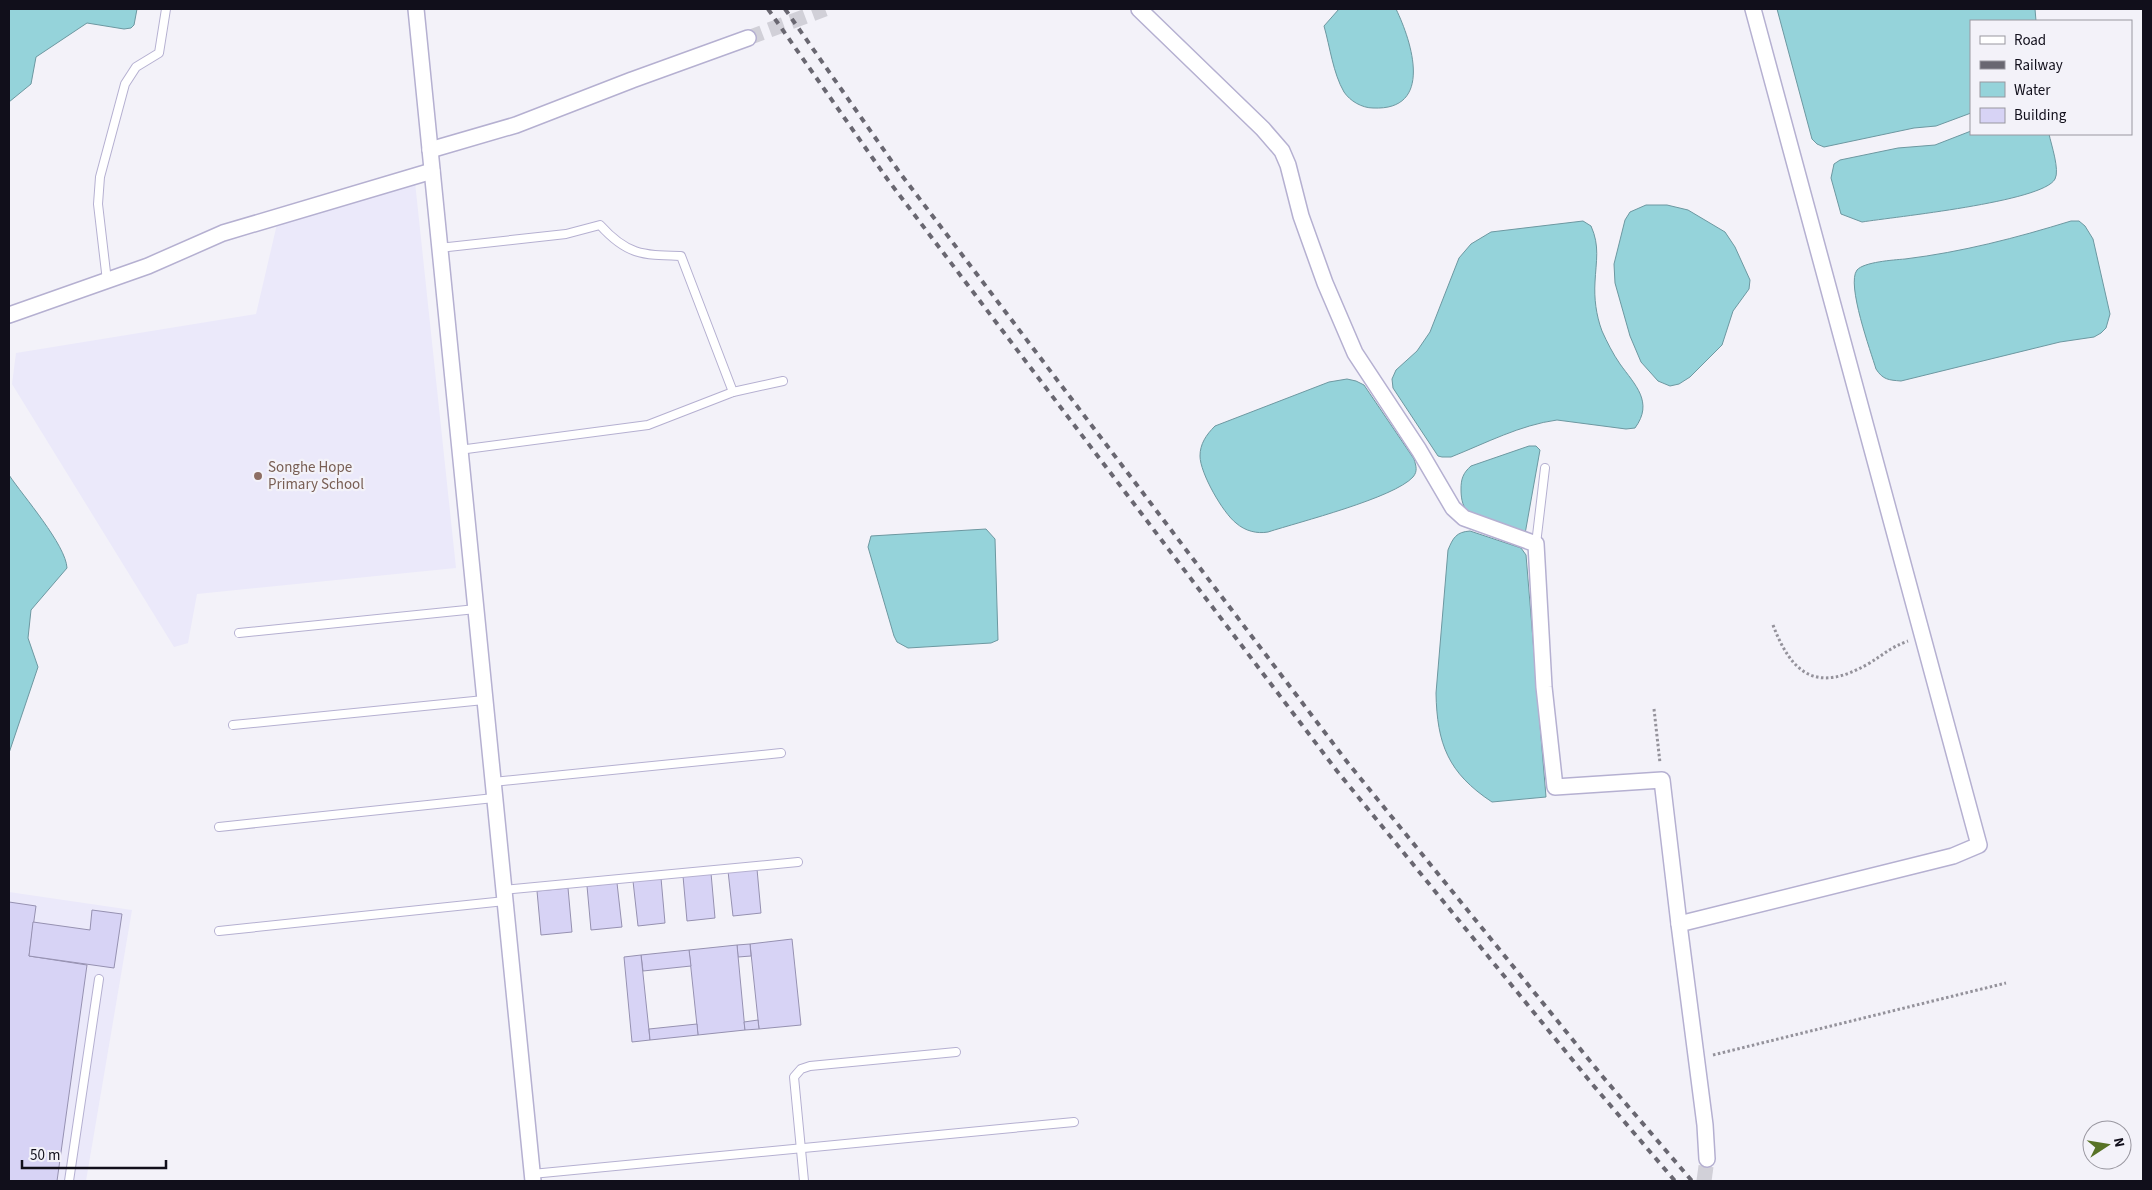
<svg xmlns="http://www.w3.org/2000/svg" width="2152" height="1190" viewBox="0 0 2152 1190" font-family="'Source Sans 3',sans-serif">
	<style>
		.built { fill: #ebe9fa }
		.water { fill: #95d3da; stroke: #6d98a1 }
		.building { fill: #d7d3f5; stroke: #9691b1 }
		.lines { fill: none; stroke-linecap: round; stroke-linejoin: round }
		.minor-tunnel { stroke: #d1d0d8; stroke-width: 15; stroke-dasharray: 15 8; stroke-linecap: butt }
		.service-casing { stroke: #b5b0d1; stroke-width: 10 }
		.minor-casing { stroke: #b5b0d1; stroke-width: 18 }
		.path { stroke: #94929b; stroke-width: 3; stroke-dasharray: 2.5 2.5; stroke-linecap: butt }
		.service { stroke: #fff; stroke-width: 8 }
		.minor { stroke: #fff; stroke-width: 15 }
		.rail { stroke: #696771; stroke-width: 4; stroke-dasharray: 6 6; stroke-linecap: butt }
		.education-dot { fill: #8d6e63; stroke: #f3f2f9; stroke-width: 2 }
		.labels { text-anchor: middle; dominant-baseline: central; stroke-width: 4.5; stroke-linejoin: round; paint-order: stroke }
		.education-label { font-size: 15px; fill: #785e54; stroke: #f3f2f9; text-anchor: start }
	</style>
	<rect width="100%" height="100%" fill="#f3f2f9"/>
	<!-- built -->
	<g class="built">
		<polygon points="415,182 456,568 197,594 188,643 174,647 12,384 16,353 256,314 277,224"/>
		<polygon points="9,892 132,910 86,1181 9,1181"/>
	</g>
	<!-- water -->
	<g class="water">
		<polygon points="9,9 137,9 134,25 131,28 124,29 87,23 36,57 31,84 9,102"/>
		<path d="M1339 9H1396C1412 42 1434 111 1373 108 1362 108 1350 101 1344 92 1333 73 1330 47 1324 26Z"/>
		<polygon points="1777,9 2035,9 2036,21 1971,21 1971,113 1936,126 1914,128 1824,147 1817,144 1812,139"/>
		<path d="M1971 131V134H2049C2051 144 2060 170 2055 179 2043 202 1893 217 1862 222L1841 214 1831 178 1834 164 1840 160 1898 148 1935 145Z"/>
		<polygon points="1646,205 1667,205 1688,210 1725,232 1735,247 1750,280 1749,289 1733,311 1722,345 1690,377 1679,384 1670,386 1658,381 1641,362 1630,336 1615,283 1614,264 1625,220 1630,212"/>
		<path d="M1583 221 1591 226C1600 246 1596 261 1595 282 1594 298 1596 315 1602 331 1607 342 1613 354 1620 364 1635 385 1654 402 1635 428L1626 429 1557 420C1520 425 1486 443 1451 457H1442L1438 456 1393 388 1392 379 1396 370 1417 351 1430 332 1459 258 1471 244 1491 232Z"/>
		<path d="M2071 221H2079L2085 226 2093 239 2110 314 2106 328 2101 333 2094 337 2060 342 1901 381C1889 380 1883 380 1876 369 1871 352 1846 284 1857 270 1864 262 1893 260 1905 259 1962 252 2016 238 2071 221Z"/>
		<path d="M1347 379 1356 381 1364 385 1414 459C1416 466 1418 471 1413 477 1394 498 1299 522 1268 532 1257 534 1245 531 1236 523 1223 513 1200 473 1200 456 1200 444 1206 435 1215 426L1329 382Z"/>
		<path d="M1529 446H1536L1540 450 1525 534C1511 529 1477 522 1467 511 1462 505 1461 497 1461 489 1461 479 1463 473 1471 466Z"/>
		<path d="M9 475C23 496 66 545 67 568L31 610 28 638 38 667 9 753Z"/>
		<polygon points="986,529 995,539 998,640 991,643 908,648 897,642 894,636 868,547 871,536"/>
		<path d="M1470 531 1521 548 1526 555 1546 797 1492 802C1448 773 1437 744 1436 693L1448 550C1453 538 1456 532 1470 531Z"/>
	</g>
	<!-- building -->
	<g class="building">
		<polygon points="757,869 761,913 733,916 728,871"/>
		<polygon points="711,873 715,918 687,921 683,876"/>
		<polygon points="661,878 665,923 638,926 633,881"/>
		<polygon points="617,883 622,927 591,930 587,886"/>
		<polygon points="568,888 572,932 541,935 537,891"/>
		<polygon points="9,902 36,906 29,956 87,965 57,1181 9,1181"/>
		<polygon points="92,910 122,914 114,968 29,956 33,922 90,930"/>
		<polygon points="792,939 801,1025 759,1029 750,944"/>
		<polygon points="750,944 751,956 738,957 737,945"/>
		<polygon points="737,945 745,1030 698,1035 689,950"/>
		<polygon points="689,950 691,966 643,971 641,955"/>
		<polygon points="641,955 650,1040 632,1042 624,957"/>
		<polygon points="758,1020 759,1029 745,1030 744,1022"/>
		<polygon points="697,1024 698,1035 650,1040 649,1029"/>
	</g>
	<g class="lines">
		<!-- minor-tunnel -->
		<g class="minor-tunnel">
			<polyline points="748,38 825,9"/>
			<polyline points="1704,1181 1707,1159"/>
		</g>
		<defs>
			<g id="service">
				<path d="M439 248 566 234 600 225C627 255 642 255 681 256L733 392"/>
				<polyline points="107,281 98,204 100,177 125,84 136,67 159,53 166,9"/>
				<polyline points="459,450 648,425 733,392 783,381"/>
				<polyline points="1536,544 1545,468"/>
				<polyline points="239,633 476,609"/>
				<polyline points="233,725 484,700"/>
				<polyline points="493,782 781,753"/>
				<polyline points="219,827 494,798"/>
				<polyline points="503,890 798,862"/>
				<polyline points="219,931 505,901"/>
				<polyline points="532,1174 1074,1122"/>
				<polyline points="69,1181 99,979"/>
				<polyline points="804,1181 794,1077 801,1069 810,1066 956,1052"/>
			</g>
			<g id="minor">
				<polyline points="416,9 533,1181"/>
				<polyline points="1139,9 1263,129 1282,151 1288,165 1301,216 1325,283 1355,353 1419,450 1453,508 1464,518 1536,544 1544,687 1555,787 1662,780 1679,924"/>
				<polyline points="430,150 516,125 632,80 748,38"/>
				<polyline points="9,315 148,266 223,233 432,171"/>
				<polyline points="1707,1159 1705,1125 1679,924 1953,856 1979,845 1753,9"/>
			</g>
		</defs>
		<!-- service casing -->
		<use href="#service" class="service-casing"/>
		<!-- minor casing -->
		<use href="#minor" class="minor-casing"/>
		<!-- path -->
		<g class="path">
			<path d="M1773 625C1792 675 1817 693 1868 664 1883 655 1891 647 1908 641"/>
			<polyline points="1654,709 1660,763"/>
			<polyline points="1713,1055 2006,983"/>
		</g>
		<!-- service -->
		<use href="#service" class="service"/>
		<!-- minor -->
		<use href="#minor" class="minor"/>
		<!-- rail -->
		<g class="rail">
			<polyline points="768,9 888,180 1337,771 1593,1085 1675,1181"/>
			<polyline points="785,9 900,173 1348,763 1603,1077 1692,1181"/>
		</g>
	</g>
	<!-- markers -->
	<circle class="education-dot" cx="258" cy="476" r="5"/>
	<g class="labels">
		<!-- education labels -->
		<g class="education-label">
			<text x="268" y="467">Songhe Hope<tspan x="268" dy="17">Primary School</tspan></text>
		</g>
	</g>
	<!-- border -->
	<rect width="2152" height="1190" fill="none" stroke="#110f1b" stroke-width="20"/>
	<!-- legend -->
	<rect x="1970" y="20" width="162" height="115" fill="#f3f2f9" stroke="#9997a0"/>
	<rect x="1980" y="36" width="25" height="8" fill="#ffffff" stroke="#9997a0"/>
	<text x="2014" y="45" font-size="15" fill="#110f1b">Road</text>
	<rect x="1980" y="61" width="25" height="8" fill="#696771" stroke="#9997a0"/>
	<text x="2014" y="70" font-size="15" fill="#110f1b">Railway</text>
	<rect x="1980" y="82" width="25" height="15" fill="#95d3da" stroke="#9997a0"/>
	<text x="2014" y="95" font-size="15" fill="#110f1b">Water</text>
	<rect x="1980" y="108" width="25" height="15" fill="#d7d3f5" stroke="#9997a0"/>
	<text x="2014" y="120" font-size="15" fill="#110f1b">Building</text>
	<!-- north arrow -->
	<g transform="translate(2107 1145) rotate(78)"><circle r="24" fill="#f3f2f9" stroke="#9997a0"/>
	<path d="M0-4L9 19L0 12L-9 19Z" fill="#587326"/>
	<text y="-8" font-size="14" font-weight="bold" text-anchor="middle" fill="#110f1b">N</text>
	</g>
	<!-- scale -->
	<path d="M22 1160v8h144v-8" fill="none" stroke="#110f1b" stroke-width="2.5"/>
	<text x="30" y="1160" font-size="15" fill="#110f1b" stroke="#f3f2f9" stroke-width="4" paint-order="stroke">50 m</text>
</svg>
